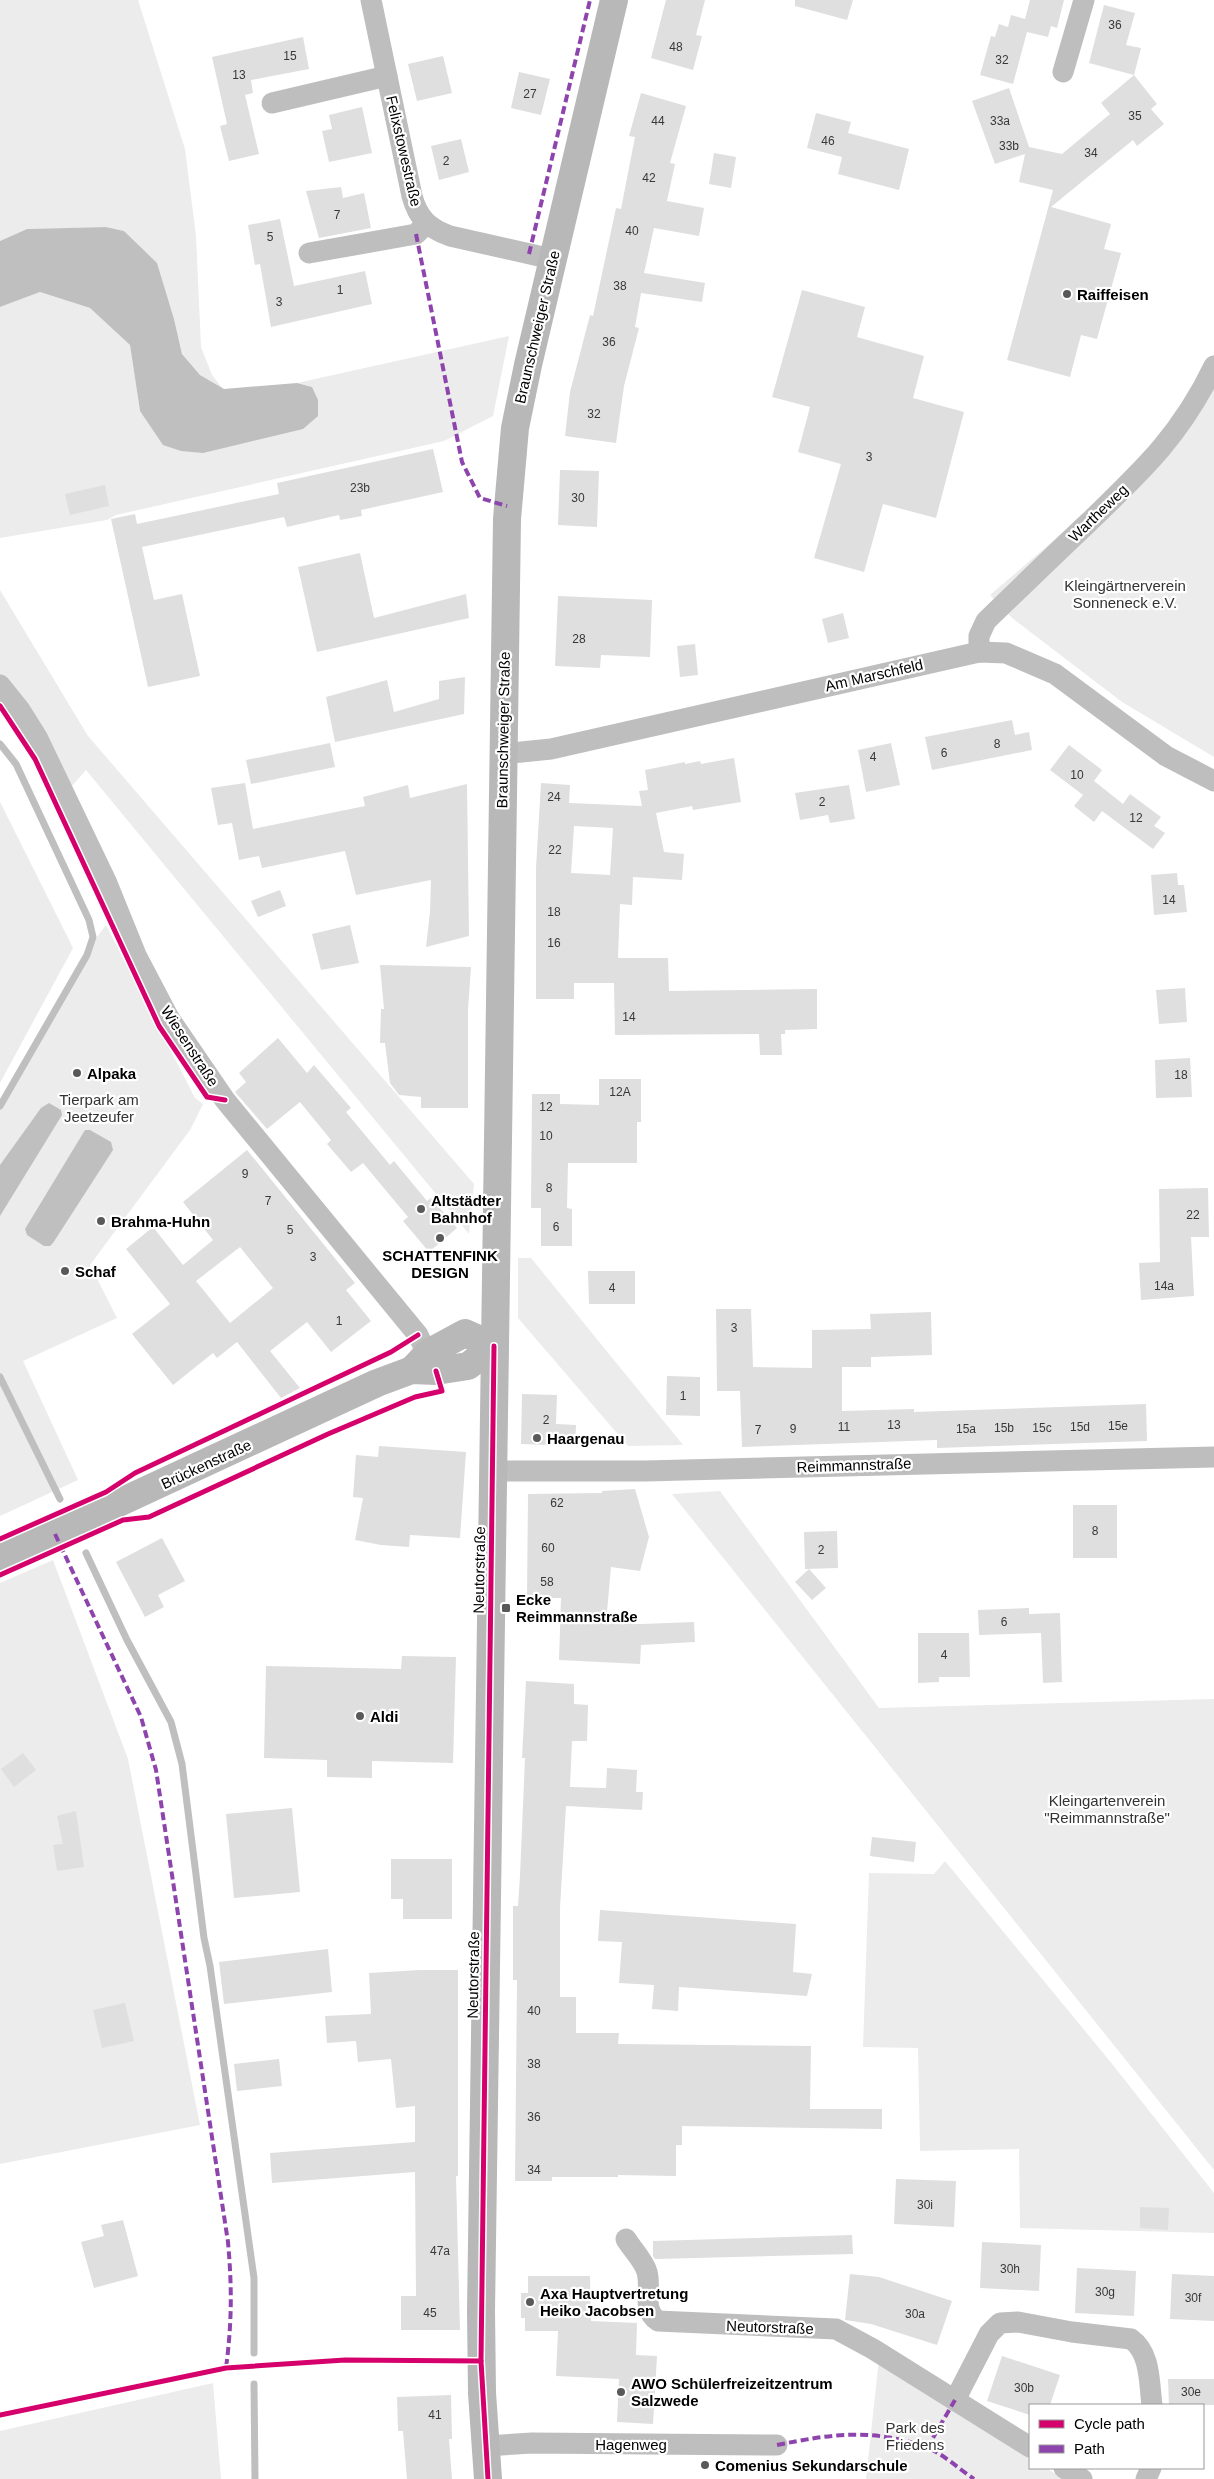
<svg xmlns="http://www.w3.org/2000/svg" width="1214" height="2479" viewBox="0 0 1214 2479" font-family="Helvetica,sans-serif">
	<style>
		.green { fill: #ececec }
		.water { fill: #bfbfbf }
		.lines { fill: none; stroke-linecap: round; stroke-linejoin: round }
		.stream { stroke: #bfbfbf; stroke-width: 7 }
		.building { fill: #dfdfdf; fill-rule: evenodd }
		.street { stroke: #bebebe; stroke-width: 21 }
		.secondary { stroke: #b8b8b8; stroke-width: 28 }
		.quiet { stroke: #8e44ad; stroke-width: 4; stroke-dasharray: 8 4; stroke-linecap: butt }
		.cycleway-casing { stroke: #fff; stroke-width: 8 }
		.cycleway { stroke: #d6006c; stroke-width: 5 }
		.poi-dot { fill: #595959; stroke: #fff; stroke-width: 2 }
		.labels { text-anchor: middle; dominant-baseline: central; stroke-width: 4.5; stroke-linejoin: round; paint-order: stroke }
		.number-label { font-size: 12px; fill: #383838 }
		.street-label { font-size: 15px; fill: #000; stroke: #fff }
		.poi-label { font-size: 15px; font-weight: bold; fill: #000; stroke: #fff; text-anchor: start }
		.park-label { font-size: 15px; fill: #333; stroke: #fff }
	</style>
	<rect width="100%" height="100%" fill="#fff"/>
	<!-- green -->
	<g class="green">
		<polygon points="0,0 138,0 185,149 196,236 201,347 212,375 223,389 200,375 182,354 174,319 157,264 124,231 106,227 27,229 0,241"/>
		<polygon points="40,292 90,308 130,345 140,411 312,387 297,383 509,336 493,416 444,441 116,515 107,520 0,538 0,307"/>
		<polygon points="1214,354 1214,757 1122,702 1012,618 990,595 1076,521 1166,430"/>
		<polygon points="0,590 88,736 474,1184 469,1234 86,770 72,786 0,679"/>
		<polygon points="0,802 73,948 0,1083"/>
		<polygon points="106,925 195,1098 203,1104 190,1130 90,1265 117,1318 23,1361 78,1480 0,1516 0,1107 95,940"/>
		<polygon points="518,1258 531,1258 683,1445 628,1446 518,1318"/>
		<polygon points="720,1491 879,1708 1214,1699 1214,2170 672,1494"/>
		<polygon points="53,1560 128,1759 200,2125 0,2164 0,1583"/>
		<polygon points="945,1861 1109,2060 1214,2193 1214,2233 1020,2228 1019,2149 920,2151 918,2048 863,2047 869,1873 934,1874"/>
		<polygon points="879,2359 1030,2457 1030,2468 1046,2468 1064,2479 866,2479"/>
		<polygon points="213,2383 221,2479 0,2479 0,2431"/>
	</g>
	<!-- water -->
	<g class="water">
		<polygon points="106,227 124,231 157,263 174,319 182,354 200,375 224,389 297,383 312,387 318,400 318,416 303,429 203,453 181,451 163,445 140,411 130,345 90,308 40,292 0,307 0,241 27,229"/>
		<polygon points="49,1103 61,1110 62,1115 0,1216 0,1165 41,1108"/>
		<polygon points="85,1130 90,1130 111,1142 113,1150 53,1243 50,1246 44,1246 27,1235 25,1229"/>
	</g>
	<g class="lines">
		<!-- stream -->
		<g class="stream">
			<polyline points="0,744 16,764 89,920 93,937 87,955 0,1106"/>
			<polyline points="0,1377 60,1499"/>
			<polyline points="86,1553 127,1640 171,1722 182,1764 204,1938 210,1966 254,2278 254,2353"/>
			<polyline points="254,2384 255,2479"/>
		</g>
	</g>
	<!-- building -->
	<g class="building">
		<polygon points="666,0 705,0 696,35 702,36 693,70 651,58"/>
		<polygon points="795,0 853,0 847,20 795,6"/>
		<polygon points="1030,0 1064,0 1057,28 1051,26 1048,37 1027,32 1013,84 980,75 991,36 995,37 999,24 1008,27 1011,15 1025,19"/>
		<polygon points="1104,5 1135,13 1126,45 1141,48 1134,75 1089,63"/>
		<polygon points="303,37 309,69 251,80 253,93 245,95 259,154 229,161 220,126 227,124 212,57"/>
		<polygon points="443,56 452,93 417,101 408,64"/>
		<polygon points="519,72 550,79 541,115 511,108"/>
		<polygon points="1134,75 1157,104 1151,109 1164,124 1137,146 1133,140 1051,207 1111,224 1104,249 1121,253 1097,339 1081,335 1070,377 1007,360 1053,190 1019,182 1025,154 995,164 972,101 1009,88 1029,147 1062,154 1110,114 1101,103"/>
		<polygon points="641,93 686,106 670,163 675,164 667,201 704,208 699,236 654,228 644,273 705,283 702,302 641,293 635,327 639,328 624,386 616,443 565,436 570,392 590,315 593,316 616,208 621,209 635,137 629,136"/>
		<polygon points="362,107 372,153 329,162 322,131 332,129 329,115"/>
		<polygon points="816,113 851,122 848,133 909,149 899,190 838,174 842,157 807,148"/>
		<polygon points="461,139 469,172 439,180 431,146"/>
		<polygon points="714,153 736,157 731,188 709,184"/>
		<polygon points="341,187 343,198 364,193 371,228 319,238 306,191"/>
		<polygon points="280,219 294,286 365,271 372,304 271,327 260,264 255,265 248,225"/>
		<polygon points="802,290 865,307 857,337 924,356 913,398 964,412 936,518 883,504 864,572 814,558 841,464 798,452 810,407 772,397"/>
		<polygon points="433,449 443,492 361,510 362,516 340,520 339,515 287,527 284,517 142,547 154,600 182,594 200,676 148,687 111,519 135,514 137,524 279,494 277,483"/>
		<polygon points="560,470 599,471 597,527 558,525"/>
		<polygon points="105,485 109,506 70,515 65,494"/>
		<polygon points="360,553 374,618 466,594 469,618 317,652 298,567"/>
		<polygon points="558,596 652,600 650,657 601,655 600,668 555,666"/>
		<polygon points="843,613 849,638 828,643 822,619"/>
		<polygon points="695,644 698,675 680,677 677,646"/>
		<polygon points="465,677 464,714 335,742 326,697 387,680 394,712 439,699 439,681"/>
		<polygon points="1012,720 1015,735 1029,732 1032,750 932,770 925,737"/>
		<polygon points="330,743 335,767 251,784 246,760"/>
		<polygon points="891,743 900,785 866,792 858,750"/>
		<polygon points="1069,745 1102,770 1094,781 1123,804 1130,794 1161,817 1154,826 1165,833 1153,849 1102,811 1094,822 1074,806 1083,795 1050,770"/>
		<path d="M734 758 741 802 693 810 692 806 656 813 664 852 684 854 682 880 633 877 632 905 620 904 618 958H668L669 991 817 989V1029L785 1030V1034H781L782 1055H760L759 1034 615 1035 614 983H574V999H536V868L541 783 570 785 569 803 642 806 639 791 648 790 645 770 685 762V764L700 761 701 764ZM574 826 613 828 610 875 571 873Z"/>
		<polygon points="245,783 253,829 365,806 363,797 408,785 410,798 467,784 469,936 426,947 430,912 431,880 356,895 345,851 262,868 259,856 239,860 232,823 218,825 211,788"/>
		<polygon points="849,785 855,819 830,823 828,815 800,820 795,793"/>
		<polygon points="1177,873 1178,885 1184,885 1187,912 1154,915 1151,875"/>
		<polygon points="280,890 286,906 258,917 251,901"/>
		<polygon points="350,925 359,963 321,970 312,934"/>
		<polygon points="380,965 471,967 468,1010 468,1108 421,1108 421,1097 399,1095 390,1083 385,1043 380,1043 381,1009 384,1009"/>
		<polygon points="1185,988 1187,1022 1159,1024 1156,990"/>
		<polygon points="278,1038 307,1073 314,1065 351,1108 346,1112 390,1165 394,1161 427,1201 431,1198 457,1228 429,1252 403,1221 408,1217 363,1163 351,1172 327,1144 331,1140 300,1102 267,1129 235,1092 246,1082 239,1073"/>
		<polygon points="1190,1058 1192,1097 1156,1098 1155,1060"/>
		<polygon points="599,1079 641,1079 641,1122 637,1122 637,1163 568,1163 567,1208 572,1209 572,1246 541,1246 541,1208 531,1208 532,1094 560,1094 560,1104 599,1105"/>
		<path d="M247 1150 355 1283 346 1290 371 1321 331 1352 307 1322 270 1351 300 1388 281 1398 237 1342 217 1358 213 1353 173 1385 132 1334 170 1304 126 1249 153 1227 183 1265 213 1240 183 1202ZM240 1247 273 1288 230 1323 196 1281Z"/>
		<polygon points="1208,1188 1209,1237 1191,1237 1194,1296 1141,1300 1139,1263 1160,1262 1159,1189"/>
		<polygon points="588,1271 635,1271 635,1304 589,1304"/>
		<polygon points="716,1309 751,1309 753,1367 812,1368 812,1330 871,1329 870,1314 931,1312 932,1355 871,1357 871,1367 842,1367 842,1411 914,1409 914,1412 1146,1404 1147,1441 937,1448 937,1440 742,1447 740,1391 717,1391"/>
		<polygon points="667,1376 700,1377 700,1416 666,1415"/>
		<polygon points="522,1394 557,1395 556,1424 576,1425 575,1446 521,1444"/>
		<polygon points="379,1446 466,1452 460,1538 410,1535 409,1547 381,1545 355,1540 363,1498 353,1497 356,1455 378,1457"/>
		<polygon points="635,1489 649,1537 640,1571 611,1567 606,1623 642,1624 694,1622 695,1642 641,1645 640,1664 559,1660 561,1598 527,1598 528,1494 602,1493 602,1491"/>
		<rect x="1073" y="1505" width="44" height="53"/>
		<polygon points="837,1531 838,1568 805,1569 804,1532"/>
		<polygon points="162,1538 185,1581 158,1595 164,1607 145,1617 116,1562"/>
		<polygon points="809,1569 826,1588 812,1600 795,1582"/>
		<polygon points="1029,1608 1029,1614 1060,1613 1062,1682 1043,1683 1041,1633 979,1635 978,1610"/>
		<polygon points="918,1633 969,1633 970,1677 939,1677 939,1682 918,1683"/>
		<polygon points="402,1656 456,1657 453,1763 372,1761 372,1778 327,1777 327,1760 264,1758 266,1666 401,1669"/>
		<polygon points="526,1681 574,1684 574,1704 588,1705 587,1741 572,1741 570,1787 606,1788 607,1768 637,1770 636,1792 643,1792 642,1810 566,1806 560,1908 560,1997 576,1997 576,2033 619,2033 618,2044 811,2046 810,2109 882,2109 882,2129 682,2126 682,2145 676,2145 676,2176 618,2175 618,2177 552,2177 552,2181 515,2181 517,1980 513,1980 513,1906 518,1906 520,1876 525,1758 522,1758"/>
		<polygon points="23,1753 36,1770 14,1787 1,1769"/>
		<polygon points="292,1808 300,1892 234,1898 226,1814"/>
		<polygon points="76,1811 84,1867 57,1871 53,1845 63,1844 57,1816"/>
		<polygon points="872,1837 916,1842 914,1862 870,1856"/>
		<polygon points="391,1859 452,1859 452,1919 403,1919 403,1899 391,1899"/>
		<polygon points="600,1910 796,1924 793,1972 812,1974 807,1996 679,1987 678,2011 652,2009 654,1985 619,1983 622,1942 598,1941"/>
		<polygon points="328,1949 332,1992 224,2004 219,1962"/>
		<polygon points="420,1970 458,1970 458,2176 456,2176 460,2330 401,2330 401,2296 416,2296 415,2172 272,2183 270,2153 415,2142 415,2106 396,2108 391,2059 358,2062 356,2041 327,2043 325,2016 371,2014 369,1973"/>
		<polygon points="125,2003 134,2041 102,2048 93,2010"/>
		<polygon points="279,2059 282,2086 237,2091 234,2064"/>
		<polygon points="896,2179 956,2181 954,2227 894,2224"/>
		<polygon points="1140,2207 1169,2208 1168,2230 1140,2228"/>
		<polygon points="123,2220 138,2276 94,2288 81,2242 104,2236 101,2225"/>
		<polygon points="852,2235 853,2254 655,2259 653,2256 653,2241"/>
		<polygon points="982,2242 1041,2245 1039,2291 980,2288"/>
		<polygon points="1077,2268 1136,2271 1134,2316 1075,2313"/>
		<polygon points="850,2274 879,2277 952,2301 937,2345 871,2324 845,2320"/>
		<polygon points="1172,2274 1214,2276 1214,2321 1170,2319"/>
		<polygon points="528,2276 590,2276 591,2321 637,2323 636,2355 657,2356 653,2424 617,2422 619,2379 556,2376 558,2331 525,2331 525,2318 521,2318 521,2293 528,2293"/>
		<polygon points="1002,2356 1060,2375 1050,2405 1030,2405 1030,2415 987,2401"/>
		<polygon points="1168,2379 1214,2379 1214,2405 1169,2405"/>
		<polygon points="451,2395 452,2439 449,2439 452,2479 407,2479 403,2431 398,2431 397,2397"/>
	</g>
	<g class="lines">
		<!-- street -->
		<g class="street">
			<path d="M371 0 412 196C418 218 428 228 450 236L552 259"/>
			<polyline points="1063,72 1084,0"/>
			<polyline points="272,103 387,76"/>
			<polyline points="309,253 416,234 426,224"/>
			<path d="M979 652V636L986 621C1020 588 1054 555 1088 523 1142 471 1181 435 1214 366"/>
			<polyline points="0,685 20,710 37,737 106,881 136,955 169,1018 225,1100 418,1335 433,1366"/>
			<polyline points="502,754 551,749 979,652 1006,653 1055,674 1166,756 1214,781"/>
			<polyline points="493,1471 645,1471 1214,1457"/>
			<path d="M626 2239C632 2249 644 2261 647 2272 652 2289 641 2310 658 2321L836 2329 873 2349 1030 2447"/>
			<path d="M955 2400 989 2334 1000 2323 1018 2322 1072 2332 1131 2339C1151 2353 1149 2383 1152 2405"/>
			<polyline points="485,2446 532,2443 777,2445"/>
			<polyline points="1064,2468 1082,2479"/>
			<polyline points="1146,2479 1151,2468"/>
		</g>
		<!-- secondary -->
		<g class="secondary">
			<polyline points="412,1370 428,1353 465,1333 494,1346"/>
			<polyline points="0,1558 377,1383 412,1370 436,1371 468,1366 494,1346"/>
			<polyline points="488,2479 482,2393 481,2311 507,519 515,428 528,365 614,0"/>
		</g>
		<!-- quiet -->
		<g class="quiet">
			<polyline points="416,234 462,462 480,498 507,506"/>
			<polyline points="529,254 590,0"/>
			<path d="M55 1534 141 1717 156 1770 228 2242C232 2287 232 2322 226 2368"/>
			<path d="M777 2445C832 2434 871 2428 926 2447 942 2453 959 2469 974 2479"/>
			<polyline points="927,2448 955,2400"/>
		</g>
		<defs>
			<g id="cycleway">
				<polyline points="0,706 35,759 159,1026 207,1097 225,1100"/>
				<polyline points="0,1539 106,1492 135,1473 391,1352 418,1335"/>
				<polyline points="0,1575 123,1520 149,1517 328,1434 415,1397 442,1391 436,1371"/>
				<polyline points="0,2415 226,2368 345,2360 481,2361"/>
				<polyline points="488,2479 481,2361 494,1346"/>
			</g>
		</defs>
		<!-- cycleway casing -->
		<use href="#cycleway" class="cycleway-casing"/>
		<!-- cycleway -->
		<use href="#cycleway" class="cycleway"/>
	</g>
	<!-- markers -->
	<g class="poi-dot">
		<circle cx="1067" cy="294" r="5"/>
		<circle cx="77" cy="1073" r="5"/>
		<circle cx="421" cy="1209" r="5"/>
		<circle cx="101" cy="1221" r="5"/>
		<circle cx="440" cy="1238" r="5"/>
		<circle cx="65" cy="1271" r="5"/>
		<circle cx="537" cy="1438" r="5"/>
		<rect x="501" y="1603" width="10" height="10" rx="2.5"/>
		<circle cx="360" cy="1716" r="5"/>
		<circle cx="530" cy="2302" r="5"/>
		<circle cx="621" cy="2392" r="5"/>
		<circle cx="705" cy="2465" r="5"/>
	</g>
	<g class="labels">
		<!-- number labels -->
		<g class="number-label">
			<text x="1115" y="25">36</text>
			<text x="676" y="47">48</text>
			<text x="290" y="56">15</text>
			<text x="1002" y="60">32</text>
			<text x="239" y="75">13</text>
			<text x="530" y="94">27</text>
			<text x="1135" y="116">35</text>
			<text x="658" y="121">44</text>
			<text x="1000" y="121">33a</text>
			<text x="828" y="141">46</text>
			<text x="1009" y="146">33b</text>
			<text x="1091" y="153">34</text>
			<text x="446" y="161">2</text>
			<text x="649" y="178">42</text>
			<text x="337" y="215">7</text>
			<text x="632" y="231">40</text>
			<text x="270" y="237">5</text>
			<text x="620" y="286">38</text>
			<text x="340" y="290">1</text>
			<text x="279" y="302">3</text>
			<text x="609" y="342">36</text>
			<text x="594" y="414">32</text>
			<text x="869" y="457">3</text>
			<text x="360" y="488">23b</text>
			<text x="578" y="498">30</text>
			<text x="579" y="639">28</text>
			<text x="997" y="744">8</text>
			<text x="944" y="753">6</text>
			<text x="873" y="757">4</text>
			<text x="1077" y="775">10</text>
			<text x="554" y="797">24</text>
			<text x="822" y="802">2</text>
			<text x="1136" y="818">12</text>
			<text x="555" y="850">22</text>
			<text x="1169" y="900">14</text>
			<text x="554" y="912">18</text>
			<text x="554" y="943">16</text>
			<text x="629" y="1017">14</text>
			<text x="1181" y="1075">18</text>
			<text x="620" y="1092">12A</text>
			<text x="546" y="1107">12</text>
			<text x="546" y="1136">10</text>
			<text x="245" y="1174">9</text>
			<text x="549" y="1188">8</text>
			<text x="268" y="1201">7</text>
			<text x="1193" y="1215">22</text>
			<text x="556" y="1227">6</text>
			<text x="290" y="1230">5</text>
			<text x="313" y="1257">3</text>
			<text x="1164" y="1286">14a</text>
			<text x="612" y="1288">4</text>
			<text x="339" y="1321">1</text>
			<text x="734" y="1328">3</text>
			<text x="683" y="1396">1</text>
			<text x="546" y="1420">2</text>
			<text x="894" y="1425">13</text>
			<text x="1118" y="1426">15e</text>
			<text x="844" y="1427">11</text>
			<text x="1080" y="1427">15d</text>
			<text x="1004" y="1428">15b</text>
			<text x="1042" y="1428">15c</text>
			<text x="793" y="1429">9</text>
			<text x="966" y="1429">15a</text>
			<text x="758" y="1430">7</text>
			<text x="557" y="1503">62</text>
			<text x="1095" y="1531">8</text>
			<text x="548" y="1548">60</text>
			<text x="821" y="1550">2</text>
			<text x="547" y="1582">58</text>
			<text x="1004" y="1622">6</text>
			<text x="944" y="1655">4</text>
			<text x="534" y="2011">40</text>
			<text x="534" y="2064">38</text>
			<text x="534" y="2117">36</text>
			<text x="534" y="2170">34</text>
			<text x="925" y="2205">30i</text>
			<text x="440" y="2251">47a</text>
			<text x="1010" y="2269">30h</text>
			<text x="1105" y="2292">30g</text>
			<text x="1193" y="2298">30f</text>
			<text x="430" y="2313">45</text>
			<text x="915" y="2314">30a</text>
			<text x="1024" y="2388">30b</text>
			<text x="1191" y="2392">30e</text>
			<text x="435" y="2415">41</text>
		</g>
		<!-- street labels -->
		<g class="street-label">
			<text transform="translate(404 151) rotate(77)">Felixstowestraße</text>
			<text transform="translate(537 327) rotate(-77)">Braunschweiger Straße</text>
			<text transform="translate(1098 513) rotate(-44)">Wartheweg</text>
			<text transform="translate(874 675) rotate(-13)">Am Marschfeld</text>
			<text transform="translate(503 730) rotate(-89)">Braunschweiger Straße</text>
			<text transform="translate(190 1046) rotate(57)">Wiesenstraße</text>
			<text transform="translate(206 1464) rotate(-25)">Brückenstraße</text>
			<text transform="translate(854 1465) rotate(-2)">Reimmannstraße</text>
			<text transform="translate(479 1570) rotate(-89)">Neutorstraße</text>
			<text transform="translate(473 1975) rotate(-89)">Neutorstraße</text>
			<text transform="translate(770 2327) rotate(2)">Neutorstraße</text>
			<text x="631" y="2444">Hagenweg</text>
		</g>
		<!-- poi labels -->
		<g class="poi-label">
			<text x="1077" y="294">Raiffeisen</text>
			<text x="87" y="1073">Alpaka</text>
			<text x="431" y="1200">Altstädter<tspan x="431" dy="17">Bahnhof</tspan></text>
			<text x="111" y="1221">Brahma-Huhn</text>
			<text x="440" y="1255" text-anchor="middle">SCHATTENFINK<tspan x="440" dy="17">DESIGN</tspan></text>
			<text x="75" y="1271">Schaf</text>
			<text x="547" y="1438">Haargenau</text>
			<text x="516" y="1599">Ecke<tspan x="516" dy="17">Reimmannstraße</tspan></text>
			<text x="370" y="1716">Aldi</text>
			<text x="540" y="2293">Axa Hauptvertretung<tspan x="540" dy="17">Heiko Jacobsen</tspan></text>
			<text x="631" y="2383">AWO Schülerfreizeitzentrum<tspan x="631" dy="17">Salzwede</tspan></text>
			<text x="715" y="2465">Comenius Sekundarschule</text>
		</g>
		<!-- park labels -->
		<g class="park-label">
			<text x="1125" y="585">Kleingärtnerverein<tspan x="1125" dy="17">Sonneneck e.V.</tspan></text>
			<text x="99" y="1099">Tierpark am<tspan x="99" dy="17">Jeetzeufer</tspan></text>
			<text x="1107" y="1800">Kleingartenverein<tspan x="1107" dy="17">"Reimmannstraße"</tspan></text>
			<text x="915" y="2427">Park des<tspan x="915" dy="17">Friedens</tspan></text>
		</g>
	</g>
	<!-- legend -->
	<rect x="1029" y="2404" width="175" height="65" fill="#ffffff" stroke="#999999"/>
	<rect x="1039" y="2420" width="25" height="8" fill="#d6006c" stroke="#999999"/>
	<text x="1074" y="2429" font-size="15" fill="#000000">Cycle path</text>
	<rect x="1039" y="2445" width="25" height="8" fill="#8e44ad" stroke="#999999"/>
	<text x="1074" y="2454" font-size="15" fill="#000000">Path</text>
</svg>
